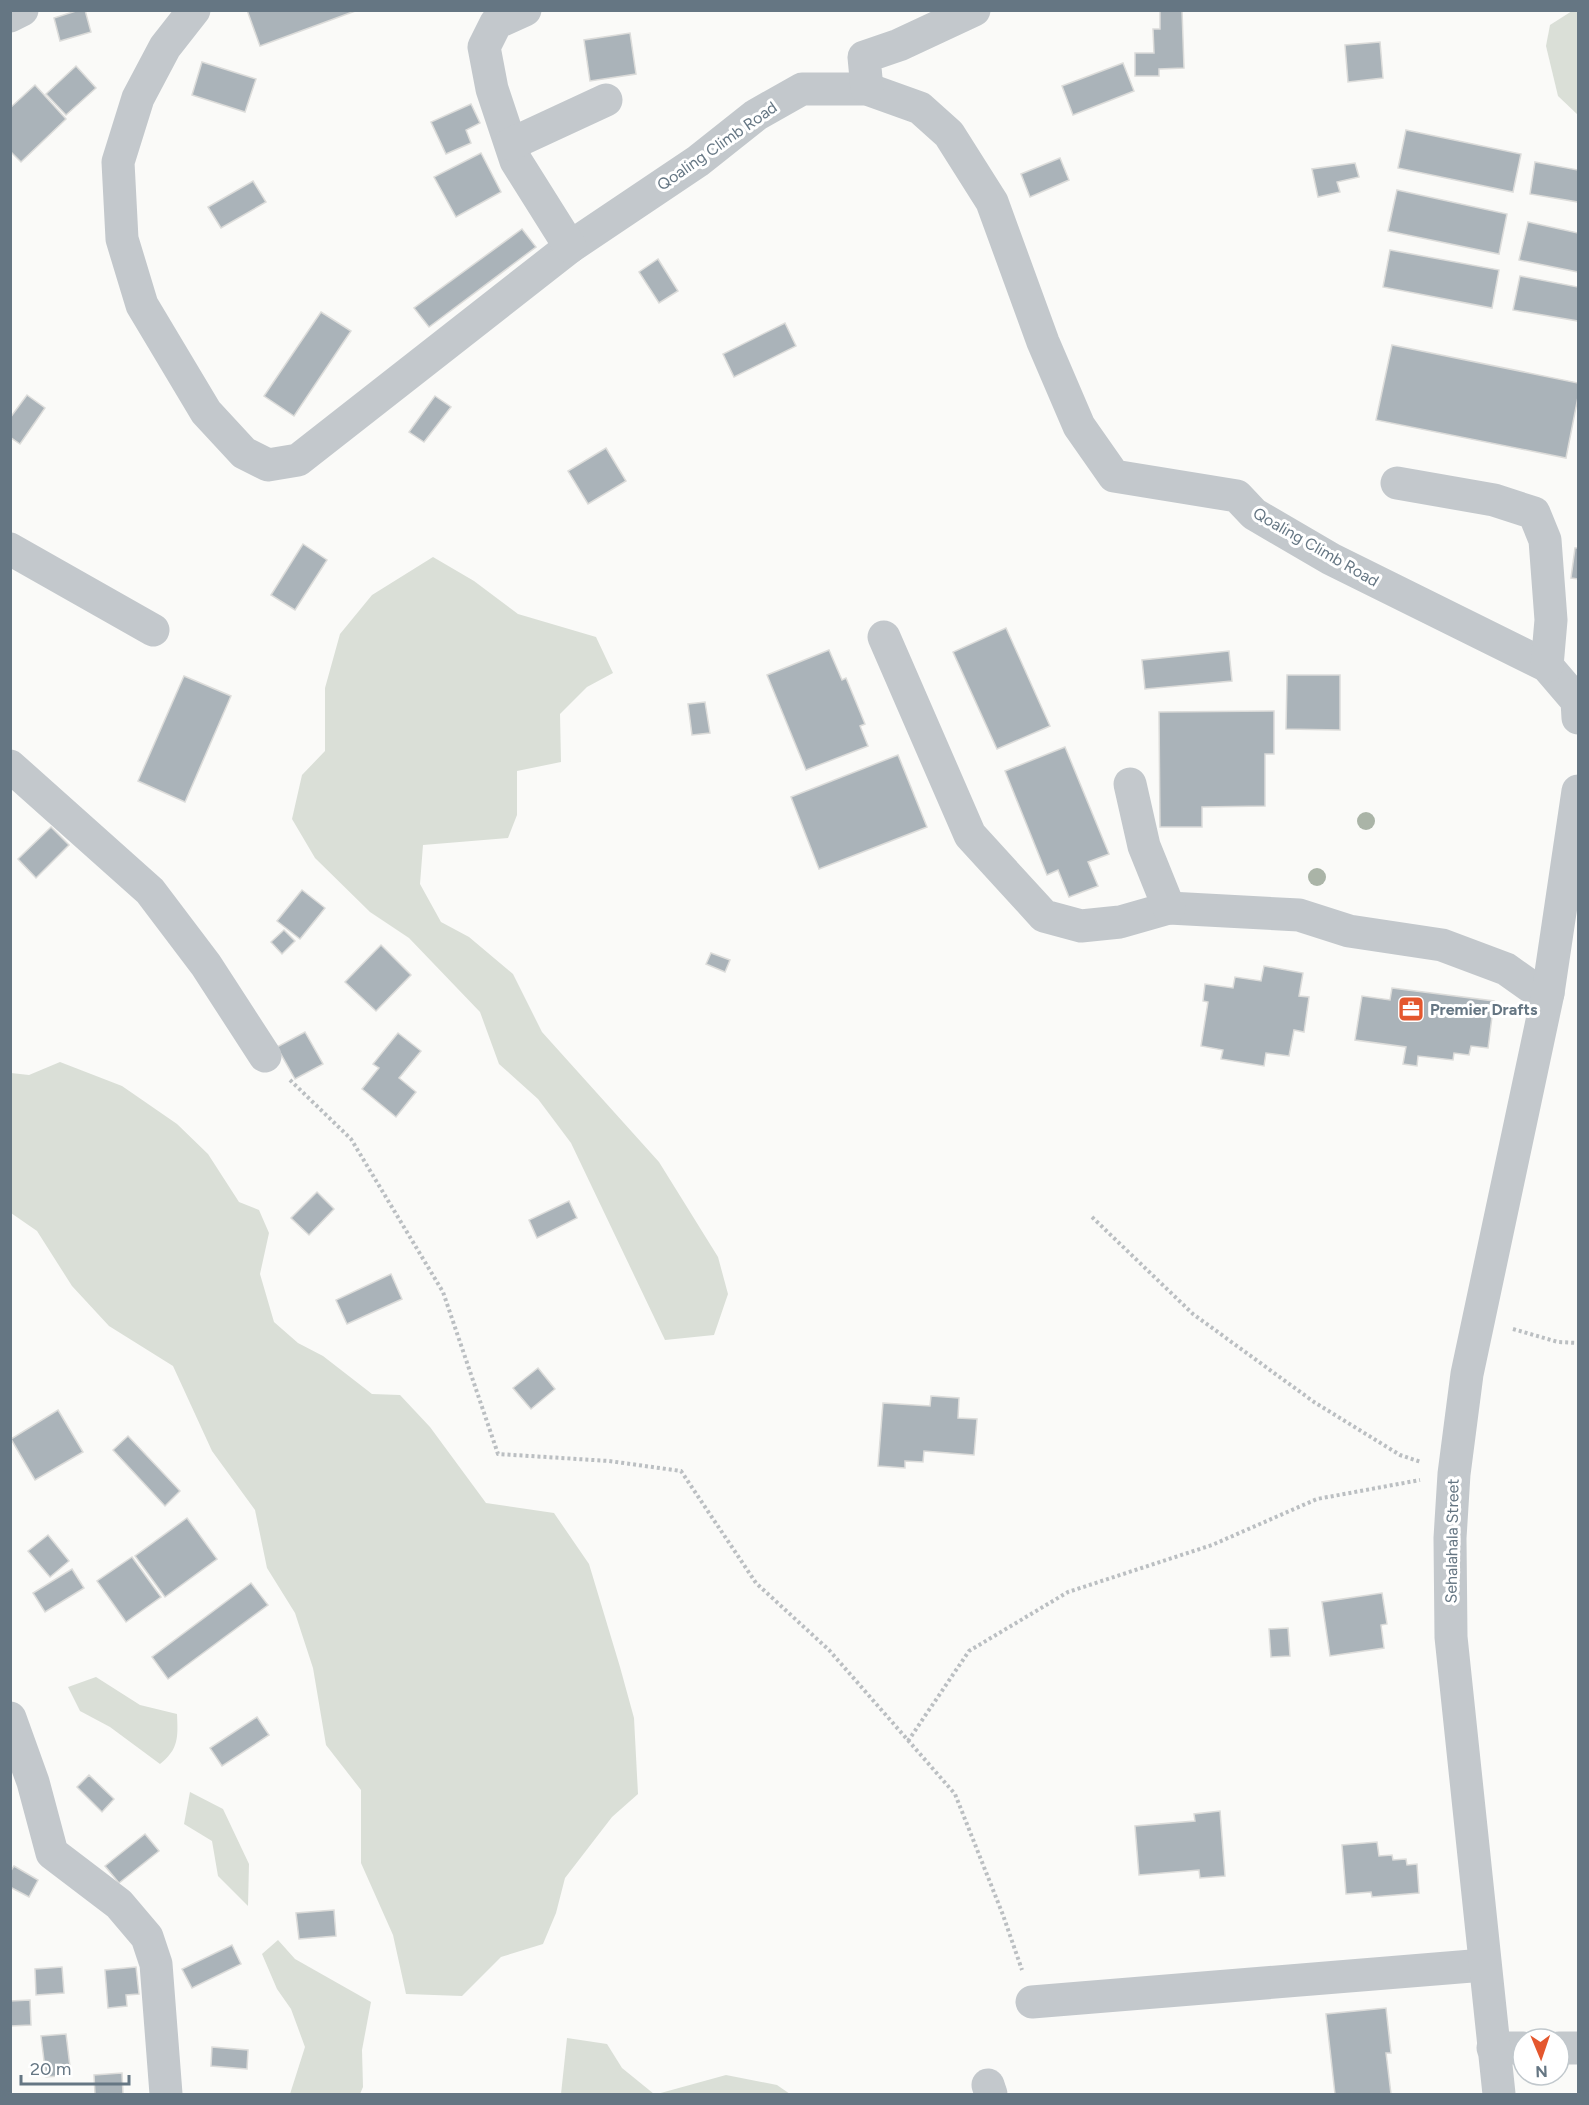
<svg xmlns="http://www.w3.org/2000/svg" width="1589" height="2105" viewBox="0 0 1589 2105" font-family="Figtree,sans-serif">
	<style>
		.green { fill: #dadfd7 }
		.building { fill: #aab3b9; stroke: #dcdcda; stroke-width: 1.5 }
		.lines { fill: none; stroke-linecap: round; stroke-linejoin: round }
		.path { stroke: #bbbfc2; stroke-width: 4; stroke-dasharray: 3 3; stroke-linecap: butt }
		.minor { stroke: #c3c8cc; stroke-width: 33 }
		.tree { fill: #aab4a7 }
		.labels { text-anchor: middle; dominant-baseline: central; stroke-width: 6; stroke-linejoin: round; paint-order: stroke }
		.street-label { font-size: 16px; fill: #657683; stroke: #fff }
		.poi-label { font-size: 16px; font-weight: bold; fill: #657683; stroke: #fff; text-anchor: start }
	</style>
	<rect width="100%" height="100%" fill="#fafaf8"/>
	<!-- green -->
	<g class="green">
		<polygon points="1572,11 1578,11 1578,115 1558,96 1546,46 1550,25"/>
		<polygon points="433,557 474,581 518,614 596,637 613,673 587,687 560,714 561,762 517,771 517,815 508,838 423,845 420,884 441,922 469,937 513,974 542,1032 659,1162 718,1257 728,1294 714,1335 665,1340 571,1143 538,1099 499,1064 480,1012 409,938 370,912 315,858 292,819 302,775 325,751 325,688 340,634 372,595"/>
		<polygon points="60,1062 122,1086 177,1124 208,1154 239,1202 259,1210 269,1233 260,1274 274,1322 298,1343 323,1356 372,1394 400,1395 430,1427 486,1503 554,1513 589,1564 620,1667 634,1718 638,1794 612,1817 565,1878 556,1913 543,1944 501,1957 462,1996 406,1994 393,1935 361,1863 361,1790 326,1745 313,1668 295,1613 267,1568 255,1510 212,1451 173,1366 109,1326 72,1286 37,1231 11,1213 11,1073 29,1075"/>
		<path d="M96 1677 140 1705 177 1714C178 1737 179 1749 160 1764L110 1727 80 1711 68 1687Z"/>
		<polygon points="190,1792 223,1809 249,1864 248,1906 218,1876 212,1841 184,1824"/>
		<polygon points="278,1940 295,1959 371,2002 362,2050 363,2087 360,2094 290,2094 305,2047 291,2009 277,1989 262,1954"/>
		<polygon points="567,2038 607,2044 622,2068 654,2094 561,2094"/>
		<polygon points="726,2075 777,2085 790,2094 657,2094"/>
	</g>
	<!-- building -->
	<g class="building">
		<polygon points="79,10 85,10 91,32 60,41 54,18"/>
		<polygon points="247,10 358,10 260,46"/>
		<polygon points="1160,10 1182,10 1184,68 1159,69 1159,76 1135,76 1135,53 1154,53 1153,29 1160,29"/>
		<polygon points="630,33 636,74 590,81 584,40"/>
		<polygon points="1380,42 1383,78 1348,82 1345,45"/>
		<polygon points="202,62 256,79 245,112 192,95"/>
		<polygon points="1123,63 1134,91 1073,115 1062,86"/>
		<polygon points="76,66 96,88 66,115 46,94"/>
		<polygon points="35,85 66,119 21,162 10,151 10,108"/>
		<polygon points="471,104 480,123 466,130 471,143 446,154 431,122"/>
		<polygon points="1406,130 1521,154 1513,192 1398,168"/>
		<polygon points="481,153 501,192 456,217 434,177"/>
		<polygon points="1060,158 1069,180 1030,197 1021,174"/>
		<polygon points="1535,162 1578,170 1578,202 1530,194"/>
		<polygon points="1355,163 1359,177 1337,182 1340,192 1318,197 1312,169"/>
		<polygon points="253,181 266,202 221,228 208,207"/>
		<polygon points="1397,190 1507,214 1499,254 1388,231"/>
		<polygon points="1528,222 1578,233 1578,272 1519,260"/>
		<polygon points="522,229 536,247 429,327 414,308"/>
		<polygon points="1390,250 1499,270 1492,308 1383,287"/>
		<polygon points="658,259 678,291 659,303 639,272"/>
		<polygon points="1520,276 1578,287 1578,321 1513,310"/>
		<polygon points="321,312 351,331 294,416 264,396"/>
		<polygon points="785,323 796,346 734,377 723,354"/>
		<polygon points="1392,345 1578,383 1578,397 1566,458 1376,420"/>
		<polygon points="27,395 45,408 20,444 10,437 10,418"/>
		<polygon points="435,396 451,407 424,442 409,432"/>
		<polygon points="606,448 626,481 588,504 568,471"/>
		<polygon points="303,544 327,560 295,610 271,595"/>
		<polygon points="1575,548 1578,548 1578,579 1571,578"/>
		<polygon points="1006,628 1050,726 997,749 953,652"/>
		<polygon points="829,650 842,680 846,678 865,724 860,726 868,746 806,770 767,675"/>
		<polygon points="1229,651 1232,681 1145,689 1142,660"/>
		<polygon points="1287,675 1340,675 1340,730 1286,729"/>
		<polygon points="184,676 231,696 185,802 138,781"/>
		<polygon points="705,702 710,733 692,735 688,704"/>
		<polygon points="1274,711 1274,754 1265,754 1265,806 1202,807 1202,827 1160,827 1159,712"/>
		<polygon points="1065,747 1109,854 1088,862 1098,886 1069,897 1058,870 1047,875 1005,771"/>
		<polygon points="898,755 927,827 819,869 791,797"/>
		<polygon points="51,827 69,845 36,878 18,859"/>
		<polygon points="302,890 325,908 300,939 277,921"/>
		<polygon points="284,930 295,941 282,954 271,942"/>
		<polygon points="381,945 411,975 376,1011 345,982"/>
		<polygon points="711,953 730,960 725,972 706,964"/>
		<polygon points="1264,966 1303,973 1299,996 1309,997 1304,1032 1294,1030 1289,1056 1266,1053 1264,1066 1221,1059 1223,1050 1201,1046 1208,1002 1203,1001 1205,984 1233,988 1235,977 1261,981"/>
		<polygon points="1392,988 1494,1001 1488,1048 1471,1046 1469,1055 1454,1053 1453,1060 1418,1056 1417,1066 1403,1064 1406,1047 1355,1040 1362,996 1390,1000"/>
		<polygon points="305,1032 323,1064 295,1079 277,1047"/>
		<polygon points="398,1033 421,1051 399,1078 416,1092 396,1117 362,1089 379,1068 373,1064"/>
		<polygon points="317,1192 334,1209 309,1235 291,1218"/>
		<polygon points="569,1201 577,1218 537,1238 529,1220"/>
		<polygon points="391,1274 402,1299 347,1324 336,1300"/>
		<polygon points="538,1368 555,1389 531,1409 513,1388"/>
		<polygon points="931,1396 959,1398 958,1418 977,1419 974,1455 924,1451 923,1462 905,1461 905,1468 878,1466 883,1403 930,1406"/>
		<polygon points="58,1410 83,1452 35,1480 11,1439"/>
		<polygon points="128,1436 180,1491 165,1506 113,1450"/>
		<polygon points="187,1518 217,1559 165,1597 135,1556"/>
		<polygon points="48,1535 69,1561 50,1577 28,1551"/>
		<polygon points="132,1557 161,1597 126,1622 97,1581"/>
		<polygon points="72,1569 84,1588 45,1612 33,1593"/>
		<polygon points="251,1583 268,1605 168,1679 152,1657"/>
		<polygon points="1382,1593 1387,1624 1381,1625 1384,1648 1330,1656 1322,1602"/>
		<polygon points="1288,1628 1290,1656 1271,1657 1269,1629"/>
		<polygon points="257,1717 269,1735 222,1766 210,1748"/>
		<polygon points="89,1775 114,1799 102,1812 77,1787"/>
		<polygon points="1220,1811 1225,1876 1200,1878 1199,1870 1139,1875 1135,1826 1195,1821 1194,1814"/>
		<polygon points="145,1834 159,1851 119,1883 105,1866"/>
		<polygon points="1377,1842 1379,1856 1392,1855 1393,1860 1406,1859 1407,1865 1417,1864 1419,1893 1372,1897 1371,1892 1346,1894 1342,1845"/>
		<polygon points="14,1866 38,1880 29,1897 10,1887 10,1872"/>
		<polygon points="334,1910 336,1936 299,1939 296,1913"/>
		<polygon points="232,1945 241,1964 192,1988 182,1969"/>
		<polygon points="62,1967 64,1993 36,1995 35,1969"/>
		<polygon points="136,1967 139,1994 126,1995 127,2006 108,2008 105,1970"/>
		<polygon points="30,2000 31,2025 10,2026 10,2001"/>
		<polygon points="1386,2008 1391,2053 1386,2053 1391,2094 1335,2094 1326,2014"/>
		<polygon points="66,2034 71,2075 46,2077 41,2036"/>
		<polygon points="212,2047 248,2050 247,2069 211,2066"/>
		<polygon points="122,2073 123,2094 95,2094 94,2075"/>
	</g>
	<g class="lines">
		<!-- path -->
		<g class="path">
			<polyline points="290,1080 351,1139 443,1292 498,1454 609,1461 681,1471 756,1583 829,1650 955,1794 1003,1915 1022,1970"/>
			<polyline points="1092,1217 1193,1314 1314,1402 1400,1455 1421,1462"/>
			<polyline points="1513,1329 1558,1342 1578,1343"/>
			<polyline points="908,1741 969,1651 1068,1592 1212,1545 1317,1499 1420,1480"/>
		</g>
		<!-- minor -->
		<g class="minor">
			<polyline points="194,10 165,47 138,98 118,162 122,239 142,305 206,412 244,453 268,465 298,460 570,247 698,161 756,115 802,89 867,89 920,108 949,134 992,202 1043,342 1079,426 1114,476 1237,496 1254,514 1331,559 1547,666 1577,701 1578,718"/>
			<polyline points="525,10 496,23 484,47 492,89 516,161 570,247"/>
			<polyline points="10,16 22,10"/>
			<polyline points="867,89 864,57 899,45 974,10"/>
			<polyline points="511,144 606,100"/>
			<polyline points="1397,483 1494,500 1534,513 1545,540 1551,620 1547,666"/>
			<polyline points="10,549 153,630"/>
			<polyline points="884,637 970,835 1044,916 1081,926 1120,922 1169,908 1299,915 1349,931 1442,945 1506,969 1530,986 1548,993"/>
			<polyline points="10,766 150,891 206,965 265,1056"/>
			<polyline points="1130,784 1144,846 1169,908"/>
			<polyline points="10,1718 33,1782 52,1853 119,1904 147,1937 156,1964 166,2094"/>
			<polyline points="1032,2002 1484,1965"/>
			<polyline points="1493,2048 1523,2048"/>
			<polyline points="1559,2048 1578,2048"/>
			<polyline points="988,2085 991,2094"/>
			<polyline points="1499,2094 1451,1637 1450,1538 1454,1474 1467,1374 1548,993 1578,791"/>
		</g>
	</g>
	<!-- trees -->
	<g class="tree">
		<circle cx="1366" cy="821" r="9"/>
		<circle cx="1317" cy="877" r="9"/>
	</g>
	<!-- icons -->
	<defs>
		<symbol id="office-square" viewBox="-11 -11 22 22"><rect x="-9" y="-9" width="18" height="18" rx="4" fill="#e4572e" stroke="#fff"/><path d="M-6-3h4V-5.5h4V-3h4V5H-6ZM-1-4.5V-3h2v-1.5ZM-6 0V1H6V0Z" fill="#fff"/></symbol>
	</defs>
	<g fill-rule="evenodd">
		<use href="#office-square" x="1396" y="994" width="30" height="30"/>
	</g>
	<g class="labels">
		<!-- street labels -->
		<g class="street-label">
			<text transform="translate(717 146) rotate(-35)">Qoaling Climb Road</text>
			<text transform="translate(1316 547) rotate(30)">Qoaling Climb Road</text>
			<text transform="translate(1452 1541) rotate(-89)">Sehalahala Street</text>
		</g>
		<!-- poi labels -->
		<g class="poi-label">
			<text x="1430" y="1009">Premier Drafts</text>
		</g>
	</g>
	<!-- border -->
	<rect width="1589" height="2105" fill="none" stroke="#657683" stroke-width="24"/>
	<!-- north arrow -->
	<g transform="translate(1541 2057) rotate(178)"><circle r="28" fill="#ffffff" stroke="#c1c8cd" stroke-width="1.5"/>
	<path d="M0-4.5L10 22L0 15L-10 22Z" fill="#e4572e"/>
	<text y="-9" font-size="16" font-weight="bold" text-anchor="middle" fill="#657683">N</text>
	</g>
	<!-- scale -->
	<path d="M21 2075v9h108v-9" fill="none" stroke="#657683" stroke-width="3"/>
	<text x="30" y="2075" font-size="18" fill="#657683" stroke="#ffffff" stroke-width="4.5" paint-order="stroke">20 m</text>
</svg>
